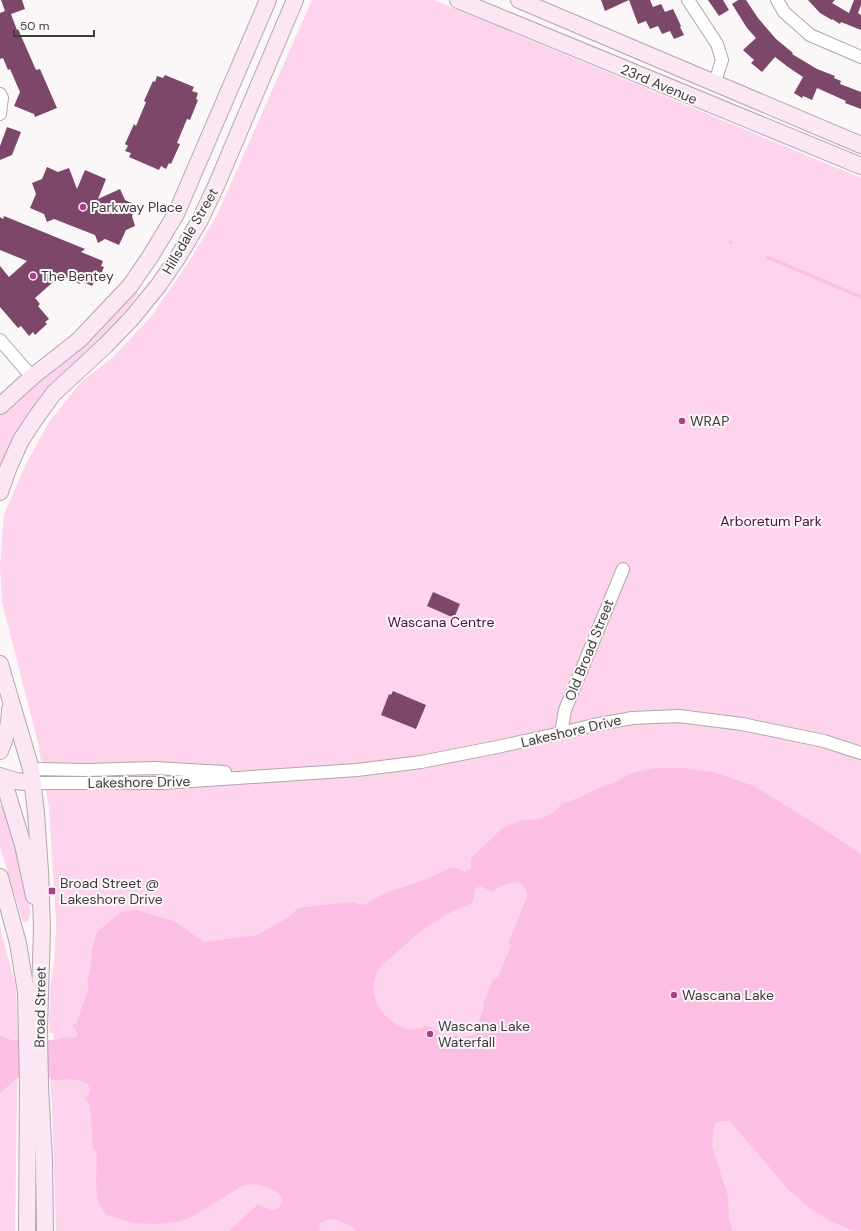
<svg xmlns="http://www.w3.org/2000/svg" width="861" height="1231" viewBox="0 0 861 1231" font-family="'DM Sans',sans-serif">
	<style>
		.green { fill: #fdd4eb }
		.water { fill: #fcbee2; fill-rule: evenodd }
		.lines { fill: none; stroke-linecap: round; stroke-linejoin: round }
		.stream { stroke: #fcbee2; stroke-width: 3 }
		.building { fill: #7c4768 }
		.street-casing { stroke: #ada9ab; stroke-width: 14 }
		.secondary-casing { stroke: #ada9ab; stroke-width: 18 }
		.street { stroke: #fff; stroke-width: 12 }
		.secondary { stroke: #fce6f3; stroke-width: 16 }
		.poi-dot { fill: #b3398c; stroke: #fbf7f9; stroke-width: 1.5 }
		.labels { text-anchor: middle; dominant-baseline: central; stroke-width: 4; stroke-linejoin: round; paint-order: stroke }
		.street-label { font-size: 14px; fill: #3d3c3d; stroke: #fbf7f9 }
		.poi-label { font-size: 14px; fill: #3d3c3d; stroke: #fbf7f9; text-anchor: start }
		.park-label { font-size: 14px; fill: #530d3e; stroke: #fbf7f9 }
	</style>
	<rect width="100%" height="100%" fill="#fbf7f9"/>
	<!-- green -->
	<g class="green">
		<polygon points="312,0 434,0 861,178 861,1231 56,1231 52,1103 50,1081 54,1033 49,1033 50,990 55,954 56,920 49,808 38,743 2,602 0,565 4,514 26,464 49,422 82,381 112,358 150,318 188,263 217,215"/>
		<polygon points="135,290 139,293 120,318 89,351 57,380 44,394 24,419 0,468 0,414 103,326"/>
		<polygon points="0,805 4,806 29,893 30,915 28,922 23,922 0,847"/>
		<polygon points="0,927 16,987 18,1035 15,1231 0,1231"/>
	</g>
	<!-- water -->
	<path class="water" d="M656 768H682L713 772 754 786 817 825 861 854V1231H854L830 1221 808 1207 787 1188 730 1121H720L714 1124 712 1146 721 1175 728 1196 729 1218 732 1231H356C349 1223 329 1214 320 1223L319 1231H229L257 1205 273 1210C279 1209 282 1205 282 1199 280 1193 276 1191 270 1189 258 1183 252 1183 240 1187L190 1218 180 1221 159 1224 132 1223 107 1215 102 1209 98 1201 96 1183 97 1151H93L90 1105 85 1098C88 1096 90 1094 90 1090 90 1076 61 1080 52 1080L50 1078H17L0 1093V1035L5 1038 12 1040H54L65 1037 68 1038H74L78 1035 73 1025 78 1022 79 1016 89 986 87 981 90 972 92 950 97 932 121 912 136 910 174 921 204 942 257 935 289 917 298 908 350 902 365 905 381 895 429 878 452 867 457 868 465 872 471 869V859L473 856 503 828 521 820 541 819 553 813 562 804 581 797 598 788 614 783 631 773ZM515 882C524 883 527 890 527 897L509 942 511 946 498 977 493 980 483 1004 484 1008 479 1021 480 1026 476 1035 459 1038 458 1035 454 1036 449 1035 446 1039H441L438 1037 440 1032 424 1025 422 1029C417 1027 413 1030 409 1029L408 1030C380 1020 361 990 383 964L422 930 451 912 471 904 474 899V890L480 886 491 891 506 884Z"/>
	<g class="lines">
		<!-- stream -->
		<g class="stream">
			<polyline points="730,242 731,242"/>
			<polyline points="767,257 861,297"/>
		</g>
	</g>
	<!-- building -->
	<g class="building">
		<polygon points="1,0 22,0 25,9 11,14 17,30 18,29 36,70 40,69 57,108 35,117 34,114 14,106 20,92 10,69 8,70 3,58 0,59 0,13 5,11"/>
		<polygon points="601,0 650,0 653,7 661,4 665,12 673,9 681,26 680,27 684,35 674,39 670,31 662,34 658,26 650,29 646,21 638,24 629,0 605,11"/>
		<polygon points="708,0 723,0 729,10 719,16"/>
		<polygon points="738,0 746,0 758,18 776,39 793,53 792,54 817,69 835,76 834,78 841,81 840,84 861,92 861,109 845,103 846,101 817,88 812,100 803,96 802,98 794,93 803,77 788,67 775,57 762,72 751,63 754,60 743,50 756,38 747,28 732,4"/>
		<polygon points="808,0 835,0 832,3 849,13 854,0 861,0 861,5 858,13 861,15 861,30 841,22 840,24 832,19 832,20 820,13"/>
		<polygon points="165,75 194,87 192,91 198,93 196,99 198,100 190,120 187,119 177,143 180,144 171,164 169,163 166,169 161,166 159,170 129,157 131,153 125,151 128,146 125,144 134,124 136,126 146,102 144,101 153,81 155,82 157,76 163,78"/>
		<polygon points="7,127 21,132 12,155 0,160 0,146"/>
		<polygon points="47,167 58,172 69,168 77,189 85,170 106,179 98,199 120,189 125,200 136,205 132,216 135,226 126,230 119,245 105,239 98,243 95,235 54,219 47,222 44,214 30,208 36,194 32,183 42,179"/>
		<polygon points="4,216 85,249 81,252 103,261 101,266 104,267 98,281 95,280 92,286 81,281 80,284 61,275 35,298 40,304 38,306 49,319 45,322 47,324 35,335 33,332 29,336 21,326 18,328 0,307 0,266 9,277 27,261 0,250 0,217 3,219"/>
		<polygon points="433,592 460,604 454,618 427,606"/>
		<polygon points="393,691 426,705 416,729 381,715 389,694 391,695"/>
	</g>
	<g class="lines">
		<defs>
			<g id="street">
				<polyline points="688,0 717,44 722,60 715,82"/>
				<polyline points="777,0 784,12 810,35 861,57"/>
				<polyline points="0,94 2,98 0,114"/>
				<polyline points="0,340 32,377"/>
				<polyline points="561,733 565,710 623,569"/>
				<polyline points="31,769 88,770 154,768 225,772"/>
				<polyline points="33,783 162,783 357,770 421,762 497,747 561,733 594,725 632,718 679,716 742,724 824,741 861,753"/>
			</g>
			<g id="secondary">
				<polyline points="458,0 861,166"/>
				<polyline points="519,0 861,145"/>
				<polyline points="0,406 32,377 79,340 130,286 150,257 176,214 268,0"/>
				<polyline points="0,492 8,469 21,440 37,416 54,393 106,345 131,319 158,286 178,257 200,220 216,186 295,0"/>
				<polyline points="0,664 31,769 36,813 40,871 42,928 39,1030 40,1086 44,1160 45,1231"/>
				<path d="M0 751C6 737 10 724 10 709"/>
				<polyline points="0,776 16,781 33,783"/>
				<polyline points="0,782 6,789 23,845 34,896"/>
				<polyline points="0,877 18,943 26,992 28,1086 27,1231"/>
			</g>
		</defs>
		<!-- street casing -->
		<use href="#street" class="street-casing"/>
		<!-- secondary casing -->
		<use href="#secondary" class="secondary-casing"/>
		<!-- street -->
		<use href="#street" class="street"/>
		<!-- secondary -->
		<use href="#secondary" class="secondary"/>
	</g>
	<!-- markers -->
	<g class="poi-dot">
		<circle cx="83" cy="207" r="4"/>
		<circle cx="33" cy="276" r="4"/>
		<circle cx="682" cy="421" r="4"/>
		<rect x="48" y="887" width="8" height="8" rx="2"/>
		<circle cx="674" cy="995" r="4"/>
		<circle cx="430" cy="1034" r="4"/>
	</g>
	<g class="labels">
		<!-- street labels -->
		<g class="street-label">
			<text transform="translate(659 84) rotate(23)">23rd Avenue</text>
			<text transform="translate(190 231) rotate(-60)">Hillsdale Street</text>
			<text transform="translate(589 650) rotate(-68)">Old Broad Street</text>
			<text transform="translate(571 731) rotate(-13)">Lakeshore Drive</text>
			<text transform="translate(139 782) rotate(-1)">Lakeshore Drive</text>
			<text transform="translate(40 1007) rotate(-89)">Broad Street</text>
		</g>
		<!-- poi labels -->
		<g class="poi-label">
			<text x="91" y="207">Parkway Place</text>
			<text x="41" y="276">The Bentey</text>
			<text x="690" y="421">WRAP</text>
			<text x="60" y="883">Broad Street @<tspan x="60" dy="16">Lakeshore Drive</tspan></text>
			<text x="682" y="995">Wascana Lake</text>
			<text x="438" y="1026">Wascana Lake<tspan x="438" dy="16">Waterfall</tspan></text>
		</g>
		<!-- park labels -->
		<g class="park-label">
			<text x="771" y="521">Arboretum Park</text>
			<text x="441" y="622">Wascana Centre</text>
		</g>
	</g>
	<!-- scale -->
	<path d="M14 30v6h80v-6" fill="none" stroke="#3d3c3d" stroke-width="2"/>
	<text x="20" y="30" font-size="12" fill="#3d3c3d" stroke="#fbf7f9" stroke-width="3" paint-order="stroke">50 m</text>
</svg>
